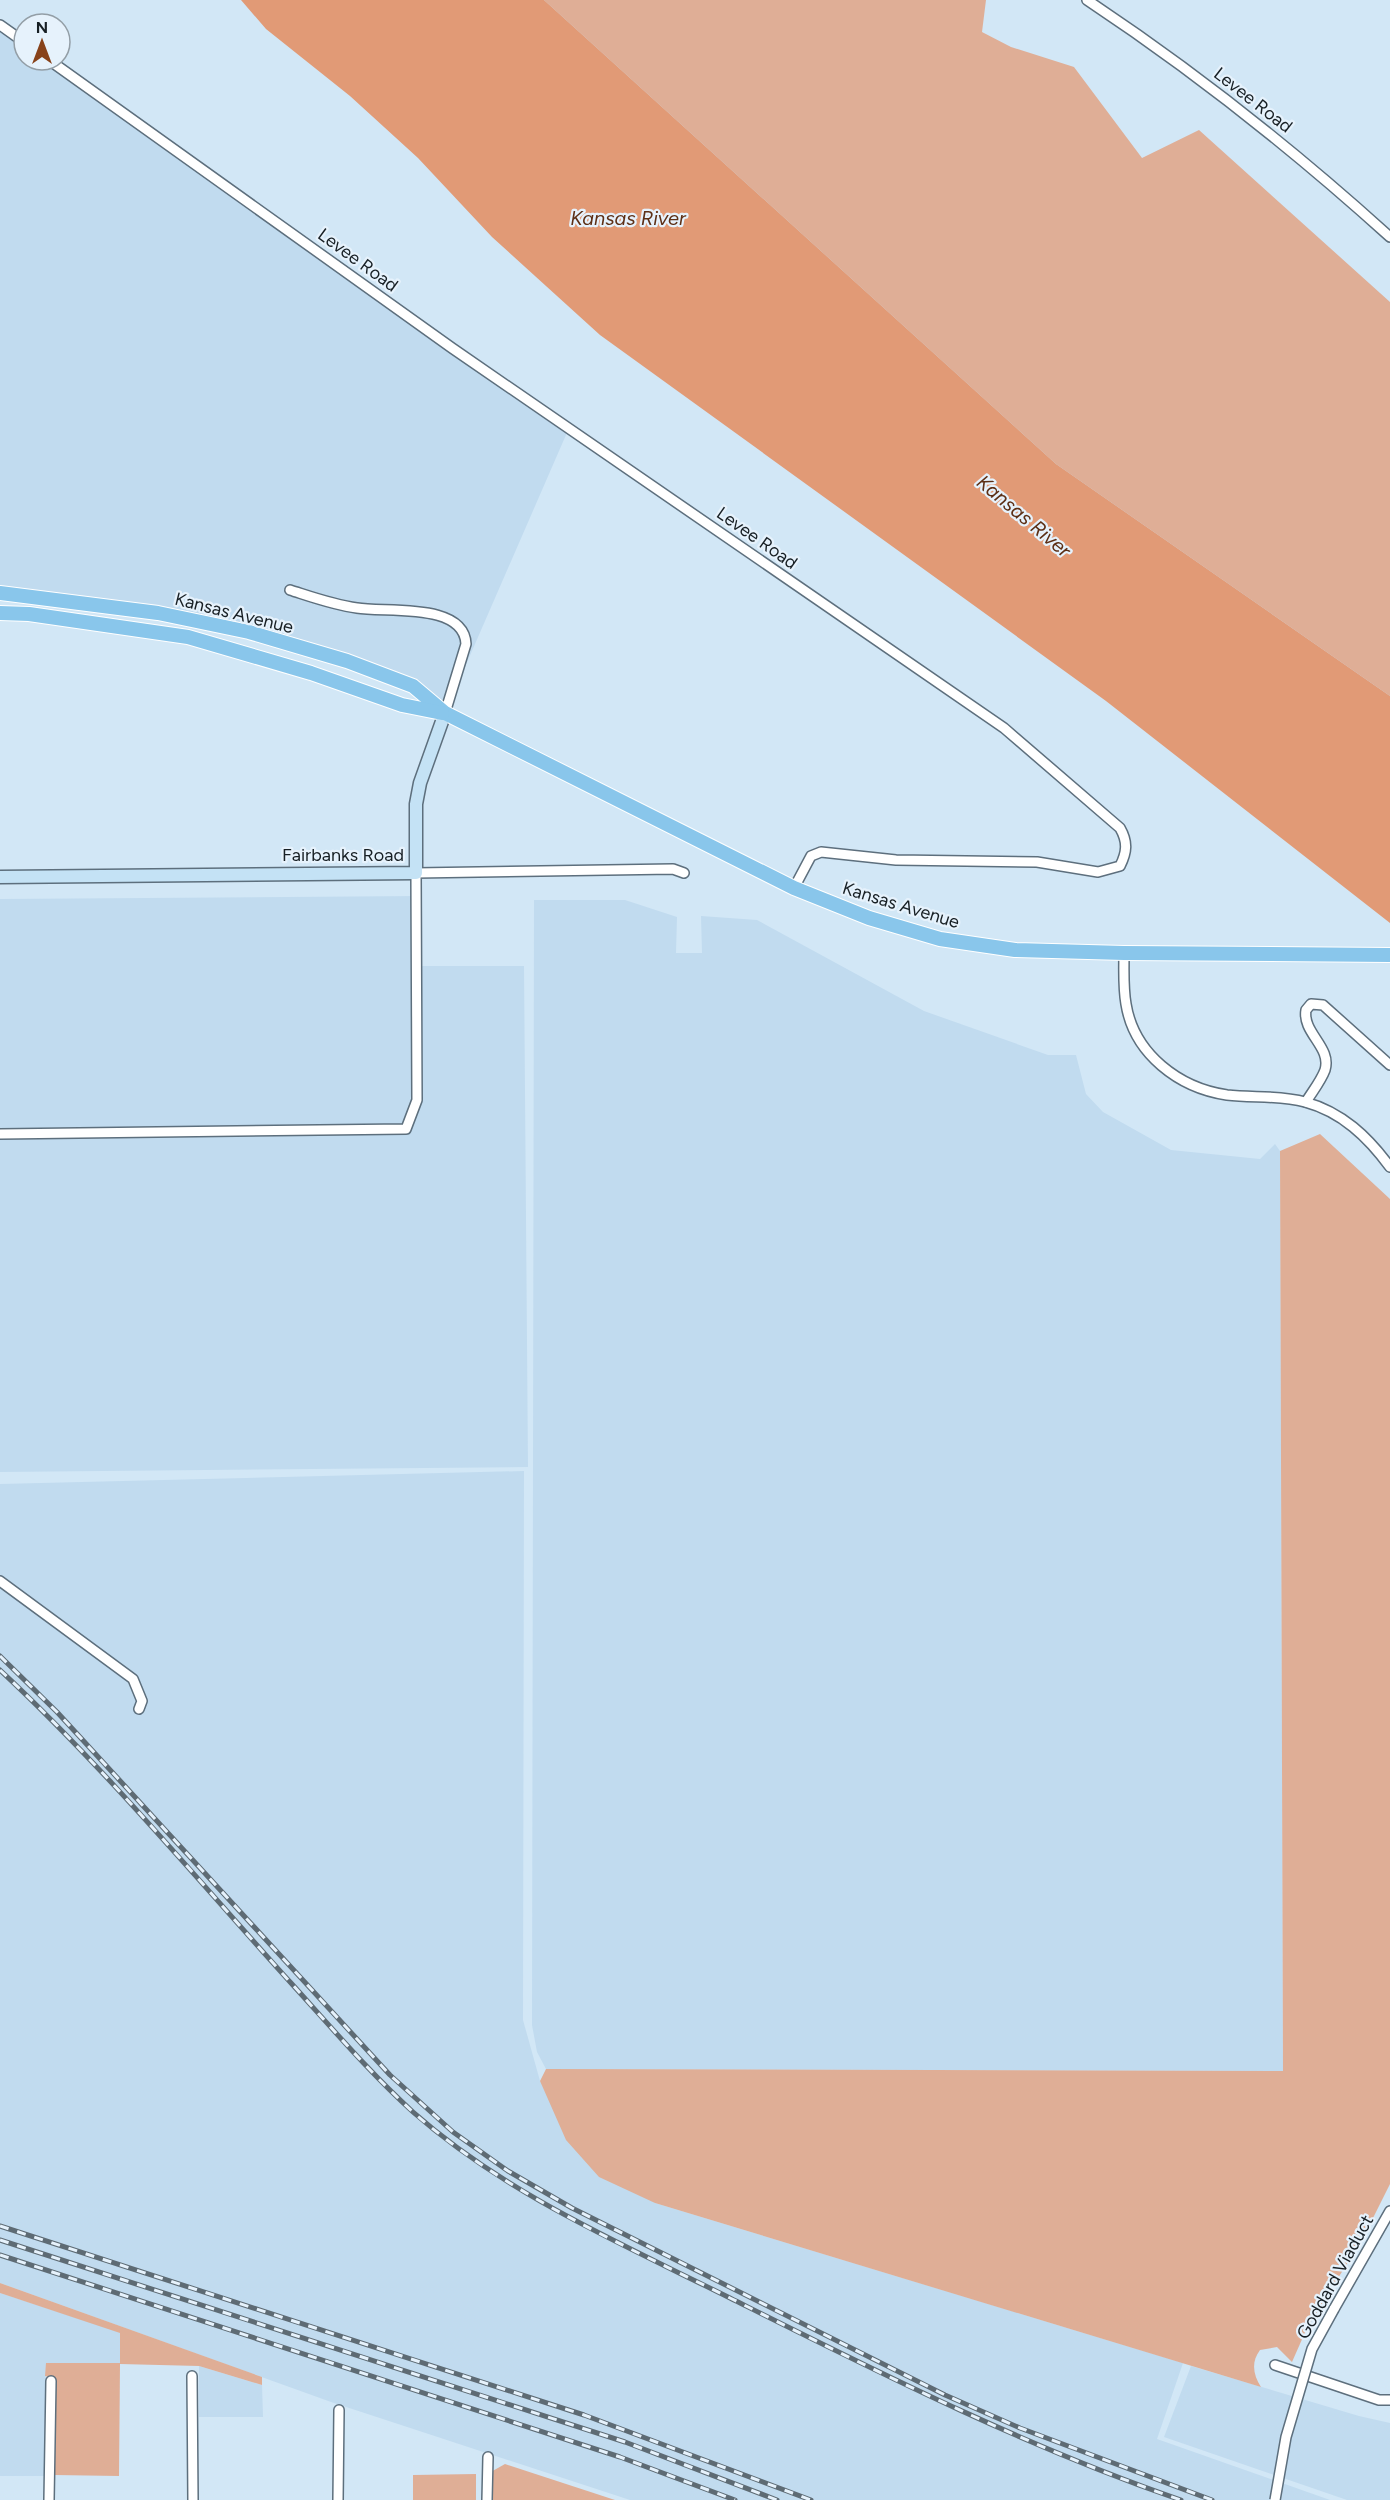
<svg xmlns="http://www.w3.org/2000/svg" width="1390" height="2500" viewBox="0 0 1390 2500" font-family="Figtree,sans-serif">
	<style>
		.built { fill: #c1dbef }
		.green { fill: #dfae96 }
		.water { fill: #e19a76 }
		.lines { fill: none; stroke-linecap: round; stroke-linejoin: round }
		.street-casing { stroke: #5d6f7d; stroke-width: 12 }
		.secondary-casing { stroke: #5d6f7d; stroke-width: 15 }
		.primary-casing { stroke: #fff; stroke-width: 16 }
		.street { stroke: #fff; stroke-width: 9 }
		.secondary { stroke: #c4e2f5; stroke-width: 12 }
		.primary { stroke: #89c6eb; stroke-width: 14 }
		.rail-casing { stroke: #5e6b74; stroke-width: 5 }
		.rail { stroke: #e6f2fc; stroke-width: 3; stroke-dasharray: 9; stroke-linecap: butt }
		.street-bridge-casing { stroke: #5d6f7d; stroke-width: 12; stroke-linecap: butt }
		.street-bridge { stroke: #fff; stroke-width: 9 }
		.labels { text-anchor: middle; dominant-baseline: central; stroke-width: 4.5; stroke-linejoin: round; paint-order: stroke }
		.street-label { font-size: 18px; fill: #171f24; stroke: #e6f2fc }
		.water-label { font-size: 20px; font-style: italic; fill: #5d2f15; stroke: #e6f2fc }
	</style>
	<rect width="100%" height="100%" fill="#d2e7f6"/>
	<!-- built -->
	<g class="built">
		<polygon points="0,31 24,48 24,60 41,60 569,428 445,713 412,686 249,632 0,593"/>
		<polygon points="420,896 421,966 524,966 528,1467 0,1472 0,899"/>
		<polygon points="534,900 625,900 677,917 676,953 702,953 701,916 757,920 924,1011 1048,1055 1076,1055 1086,1094 1103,1112 1171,1150 1260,1159 1275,1144 1280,1151 1283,2071 546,2069 537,2052 532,2025"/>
		<polygon points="524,1471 523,2020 540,2081 655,2203 1183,2363 1157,2439 1330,2500 630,2500 331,2402 0,2283 0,1484"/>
		<polygon points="0,2293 120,2332 120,2363 46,2364 44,2476 0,2476"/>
		<polygon points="199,2366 262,2385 263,2417 199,2417"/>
		<polygon points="1191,2366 1359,2416 1390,2423 1390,2500 1347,2500 1164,2437"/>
	</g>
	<!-- green -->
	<g class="green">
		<polygon points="544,0 986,0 982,32 1011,47 1074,67 1142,158 1199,130 1390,302 1390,696 1056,464"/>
		<path d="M1320 1134 1390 1199V2184L1363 2238 1307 2328 1292 2362 1277 2347 1260 2350C1251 2362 1253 2375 1261 2387L655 2203 599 2177 566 2140 540 2081 546 2069 1283 2071 1280 1151Z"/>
		<polygon points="0,2283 262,2377 262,2385 199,2366 120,2364 119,2476 54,2475 54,2378 45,2376 46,2363 120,2363 120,2333 0,2293"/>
		<polygon points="505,2464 615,2500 489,2500 489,2473"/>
		<polygon points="476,2474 476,2500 413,2500 413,2475"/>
	</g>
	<!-- water -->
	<polygon class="water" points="241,0 544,0 1056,464 1390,696 1390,923 1106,701 600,335 492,237 418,158 350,96 266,29"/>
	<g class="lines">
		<defs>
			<g id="street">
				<path d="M1087 0C1194 71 1295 151 1390 237"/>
				<polyline points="0,25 24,42"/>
				<path d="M49 60 452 348 1004 728 1120 828C1128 842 1127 852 1120 866L1098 872 1037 862 896 860 821 852 811 856 794 888"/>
				<path d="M290 590C312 597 334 605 357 608 386 613 464 602 466 644L445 713"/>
				<path d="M1124 953C1124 970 1123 987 1126 1004 1134 1054 1179 1088 1227 1095 1253 1098 1280 1095 1305 1102 1342 1112 1368 1137 1390 1167"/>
				<path d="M1306 1102C1312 1092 1321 1081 1325 1070 1332 1047 1302 1033 1306 1010L1311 1004 1323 1005 1390 1065"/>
				<polyline points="0,1134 406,1129 417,1100 416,873 673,869 684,873"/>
				<polyline points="0,1581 133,1679 142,1701 139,1709"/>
				<polyline points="1334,2309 1390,2211"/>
				<polyline points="1275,2365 1379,2400 1390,2400"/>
				<polyline points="192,2376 193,2500"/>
				<polyline points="49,2500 51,2381"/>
				<polyline points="338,2500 339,2410"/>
				<polyline points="487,2500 488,2457"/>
			</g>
			<polyline id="secondary" points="0,877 416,873 416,804 420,783 445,713"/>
			<g id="primary">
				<polyline points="0,593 158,613 249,632 347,661 413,686 445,713 794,888 869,918 940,939 1015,950 1124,953 1390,955"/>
				<polyline points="0,613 29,614 188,637 311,673 402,705 442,713"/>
			</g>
		</defs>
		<!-- street casing -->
		<use href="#street" class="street-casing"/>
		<!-- secondary casing -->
		<use href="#secondary" class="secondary-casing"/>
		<!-- primary casing -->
		<use href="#primary" class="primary-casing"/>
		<!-- street -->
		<use href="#street" class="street"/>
		<!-- secondary -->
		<use href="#secondary" class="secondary"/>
		<!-- primary -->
		<use href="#primary" class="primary"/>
		<defs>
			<g id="rail">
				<polyline points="0,1656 57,1712 390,2075 453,2132 508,2171 572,2208 945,2395 1020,2428 1212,2500"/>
				<path d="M0 1670C104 1767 196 1878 291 1983 331 2027 369 2072 413 2112 506 2194 620 2243 730 2298 878 2372 1024 2446 1181 2500"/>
				<polyline points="0,2226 584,2415 811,2500"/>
				<polyline points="0,2240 625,2442 777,2500"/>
				<polyline points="0,2255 620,2457 735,2500"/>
			</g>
		</defs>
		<!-- rail casing -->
		<use href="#rail" class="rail-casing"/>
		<!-- rail -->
		<use href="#rail" class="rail"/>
		<defs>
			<polyline id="street-bridge" points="1275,2500 1286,2437 1312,2349 1334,2309"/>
		</defs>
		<!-- street-bridge casing -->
		<use href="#street-bridge" class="street-bridge-casing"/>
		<!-- street-bridge -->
		<use href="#street-bridge" class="street-bridge"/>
	</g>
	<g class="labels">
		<!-- street labels -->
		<g class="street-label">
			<text transform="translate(1253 100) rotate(38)">Levee Road</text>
			<text transform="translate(358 260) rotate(36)">Levee Road</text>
			<text transform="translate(757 538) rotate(35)">Levee Road</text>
			<text transform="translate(234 613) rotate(14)">Kansas Avenue</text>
			<text x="343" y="855">Fairbanks Road</text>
			<text transform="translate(901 905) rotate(17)">Kansas Avenue</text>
			<text transform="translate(1335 2277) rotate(-61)">Goddard Viaduct</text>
		</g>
		<!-- water labels -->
		<g class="water-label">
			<text x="628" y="218">Kansas River</text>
			<text transform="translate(1024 516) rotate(40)">Kansas River</text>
		</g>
	</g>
	<!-- north arrow -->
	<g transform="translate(42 42)"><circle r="28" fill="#e6f2fc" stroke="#939ea6" stroke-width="1.5"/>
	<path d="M0-4.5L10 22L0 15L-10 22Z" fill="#87421a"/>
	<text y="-9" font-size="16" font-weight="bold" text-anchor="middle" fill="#171f24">N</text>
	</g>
</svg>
